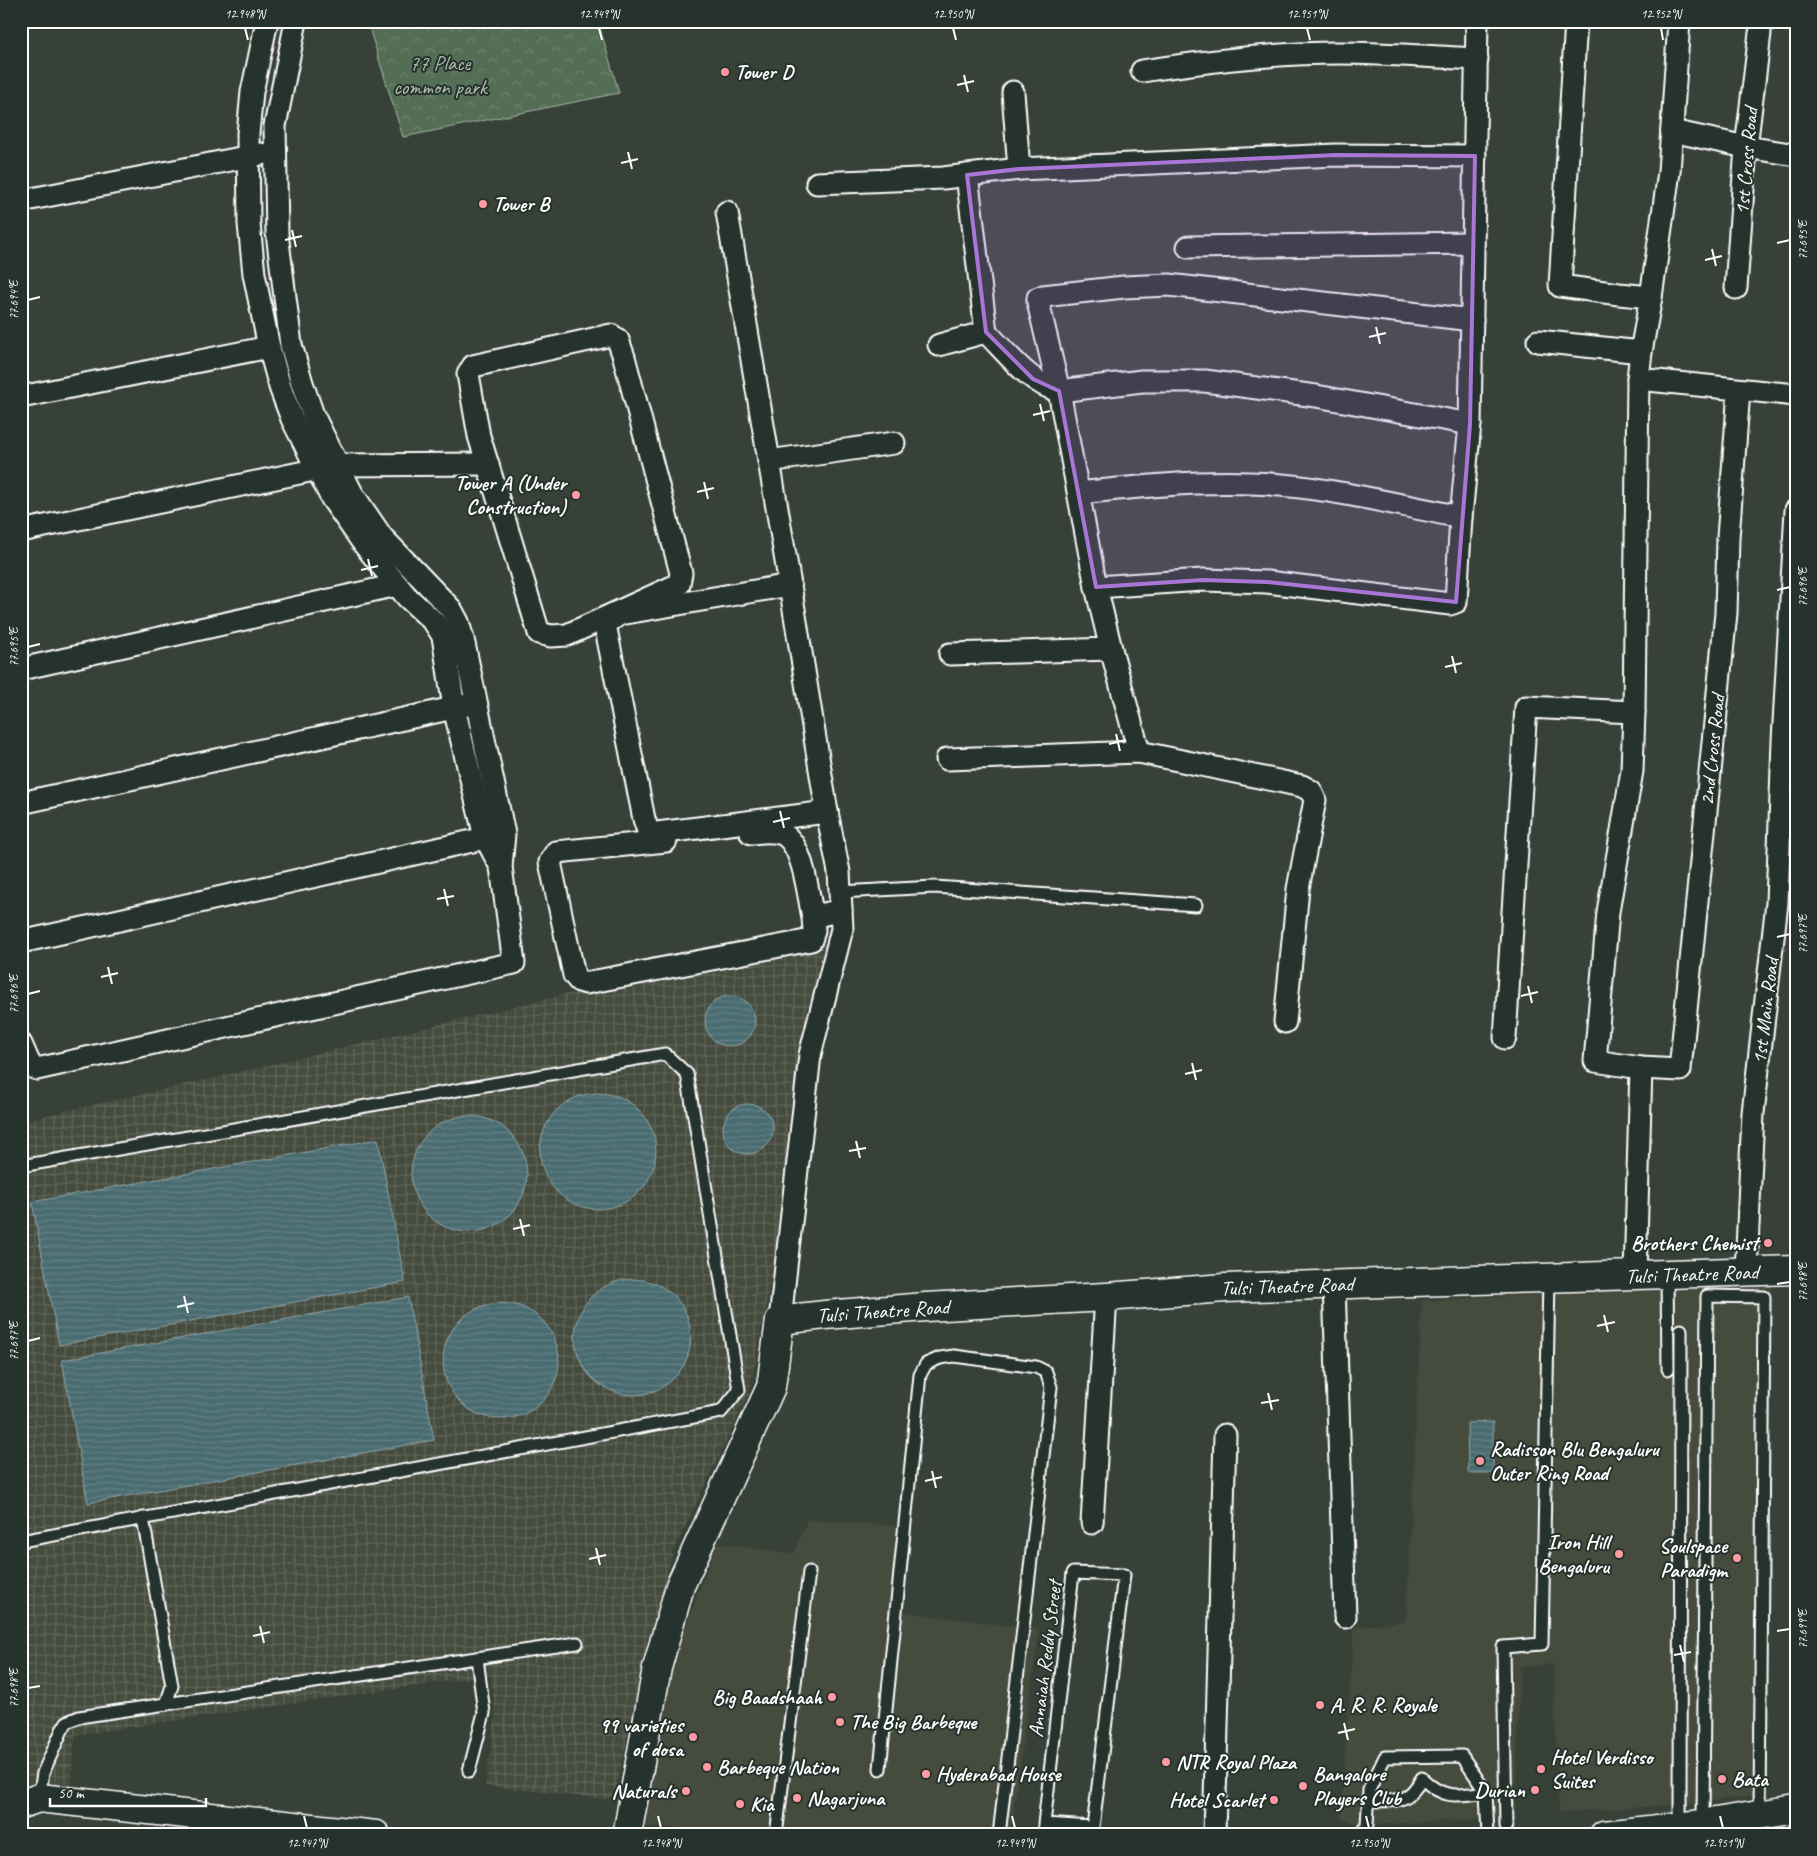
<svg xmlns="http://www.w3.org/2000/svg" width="1817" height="1856" viewBox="0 0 1817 1856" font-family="Caveat,sans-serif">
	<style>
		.built { fill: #454b3e }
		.industrial { fill: url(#industrial-grid) }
		.forest { fill: url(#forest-crowns); stroke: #a9b6aa }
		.water { fill: url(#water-rules); stroke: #92a7aa }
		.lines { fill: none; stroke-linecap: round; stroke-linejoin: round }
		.service-casing { stroke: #fff; stroke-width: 15 }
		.minor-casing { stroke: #fff; stroke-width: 25 }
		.tertiary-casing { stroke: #fff; stroke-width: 31 }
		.service { stroke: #26332d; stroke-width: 11 }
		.minor { stroke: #26332d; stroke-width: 21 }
		.tertiary { stroke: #26332d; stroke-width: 28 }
		.marked { fill: #a976d5; fill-opacity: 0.2; stroke: #a976d5; stroke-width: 4; stroke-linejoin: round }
		.ticks { fill: none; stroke: #fff; stroke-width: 2 }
		.poi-dot { fill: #ff9aa2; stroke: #26332d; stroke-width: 2 }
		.labels { text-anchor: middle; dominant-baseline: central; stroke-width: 4; stroke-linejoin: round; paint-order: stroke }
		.park-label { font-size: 21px; fill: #b2beb2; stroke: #26332d }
		.poi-label { font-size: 21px; font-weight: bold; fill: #fff; stroke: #26332d; text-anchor: start }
		.street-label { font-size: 21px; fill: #fff; stroke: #26332d }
		.neatline { fill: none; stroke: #fff; stroke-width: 2 }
		.ticks-label { font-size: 12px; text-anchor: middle; fill: #fff }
	</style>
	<defs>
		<pattern id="industrial-grid" width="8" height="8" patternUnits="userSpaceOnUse" patternTransform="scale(1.25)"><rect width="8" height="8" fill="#454b3e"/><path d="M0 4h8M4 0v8" fill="none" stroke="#61665b"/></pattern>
		<pattern id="forest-crowns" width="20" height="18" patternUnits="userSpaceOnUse" patternTransform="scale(1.25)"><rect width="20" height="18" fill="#536e55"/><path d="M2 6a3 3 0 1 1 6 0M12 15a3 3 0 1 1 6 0" fill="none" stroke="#6d846e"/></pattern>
		<pattern id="water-rules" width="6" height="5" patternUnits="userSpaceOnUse" patternTransform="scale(1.25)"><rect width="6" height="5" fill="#4a6c71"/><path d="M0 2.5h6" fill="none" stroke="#658286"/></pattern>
	</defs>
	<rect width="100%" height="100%" fill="#384137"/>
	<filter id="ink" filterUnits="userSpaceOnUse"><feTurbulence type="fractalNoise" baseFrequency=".02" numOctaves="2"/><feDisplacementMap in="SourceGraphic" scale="10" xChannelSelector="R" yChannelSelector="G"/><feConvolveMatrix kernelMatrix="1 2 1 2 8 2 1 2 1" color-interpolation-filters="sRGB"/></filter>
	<g filter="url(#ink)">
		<!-- built -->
		<g class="built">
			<polygon points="1771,1280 1767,1794 1688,1804 1559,1812 1553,1664 1520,1667 1515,1816 1506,1812 1488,1819 1367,1825 1341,1819 1354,1627 1406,1621 1422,1301"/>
			<polygon points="807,1520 905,1526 903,1612 1039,1630 1010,1835 763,1835 643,1826 671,1666 717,1543 794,1554"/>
		</g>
		<!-- industrial -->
		<polygon class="industrial" points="836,942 749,1394 673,1552 647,1646 614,1800 485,1786 496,1715 490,1675 75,1735 71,1787 21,1783 21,1121 214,1078 579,991"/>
		<!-- forest -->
		<polygon class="forest" points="367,21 598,21 619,93 403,137"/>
		<!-- water -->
		<g class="water">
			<circle cx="730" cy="1021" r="25"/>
			<circle cx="598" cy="1151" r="58"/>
			<circle cx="748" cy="1129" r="25"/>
			<circle cx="469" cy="1174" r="58"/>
			<polygon points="378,1139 405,1282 59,1345 32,1202"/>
			<circle cx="633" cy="1337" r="58"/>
			<polygon points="408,1297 434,1440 88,1503 62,1360"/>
			<circle cx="501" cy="1361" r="58"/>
			<polygon points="1493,1422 1493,1473 1468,1473 1467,1423"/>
		</g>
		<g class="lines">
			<defs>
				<g id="service">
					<polyline points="840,892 935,887 1196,905"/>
					<polyline points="21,1166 665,1054 687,1074 739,1390 721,1412 21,1541"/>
					<polyline points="1667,1275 1668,1369"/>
					<polyline points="166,1704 577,1643"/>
					<polyline points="880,1769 920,1375 926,1364 940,1358 954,1356 1036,1367 1046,1372 1051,1387 999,1835"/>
					<polyline points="469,1771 484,1713 477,1658"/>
					<polyline points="39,1798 43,1773 62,1730 67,1722 79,1717 166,1704 172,1686 143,1518"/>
					<path d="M1368 1801C1396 1800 1407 1805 1422 1778 1443 1800 1458 1796 1486 1792"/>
					<polyline points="1703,1823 1707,1296 1764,1297 1760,1815"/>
					<polyline points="1506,1826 1503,1647 1542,1644 1549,1278"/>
					<polyline points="1680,1826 1681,1330"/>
					<polyline points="776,1835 809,1572"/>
					<polyline points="1092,1835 1124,1575 1073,1573 1044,1824 1092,1827"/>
					<polyline points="1360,1835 1367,1825 1369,1790 1385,1757 1462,1756 1486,1792 1488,1835"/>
				</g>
				<g id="minor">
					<polyline points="267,21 252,92 248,134 249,224 254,274 269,347 280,387 292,419 332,499 363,543 407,597 434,622 443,636 454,708 485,837 501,867"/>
					<polyline points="1576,21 1560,286 1619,294 1651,297"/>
					<polyline points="1679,21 1669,172 1651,297 1641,352 1638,379 1634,712 1632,771 1608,912 1595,1061 1641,1068 1680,1070 1726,613 1728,538 1739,390"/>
					<path d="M1142 71C1207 61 1273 53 1339 53 1385 53 1431 57 1477 59"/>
					<polyline points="1013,92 1019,169"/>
					<polyline points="1672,131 1746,147 1796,155"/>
					<polyline points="967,175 986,332"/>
					<polyline points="817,183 943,178 1019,169 1336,155 1475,156"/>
					<polyline points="21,201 261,154"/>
					<polyline points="727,212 790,585 620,614 605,624 644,819 649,834 827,812 839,872 842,929 810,1055 780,1320"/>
					<polyline points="1188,247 1473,243"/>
					<polyline points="1736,288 1746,147 1760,33"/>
					<polygon points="611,335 618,340 624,357 681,573 679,584 567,635 551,636 539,633 479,436 468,374 473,366"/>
					<polyline points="1538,341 1641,352"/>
					<path d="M939 345 986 332C1008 354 1029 383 1059 391L1142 381H1205L1316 396 1470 424"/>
					<polyline points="1638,379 1796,395"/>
					<polyline points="21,397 269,347"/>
					<polyline points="769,461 894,443"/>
					<path d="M1079 493C1136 487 1193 481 1250 483 1321 485 1392 504 1461 517"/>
					<polyline points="21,531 338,465 488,464"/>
					<polyline points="790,585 827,812"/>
					<polyline points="1096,587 1203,580 1267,582 1450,604 1456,602 1461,517 1470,424 1477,21"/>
					<polyline points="950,654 1111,649"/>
					<polyline points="21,669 397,585"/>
					<polyline points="1139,752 1111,649 1096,587 1059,391 1038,302 1038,298 1043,296 1124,287 1169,285 1472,320"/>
					<polyline points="947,759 1139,752 1302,786 1311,791 1315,800 1298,889 1285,1022"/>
					<polyline points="21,803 467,705"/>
					<path d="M751 833C762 832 776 829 786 836 804 850 808 895 813 917"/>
					<polyline points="666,841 556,852 550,862 574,975 579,981 586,983 811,940 814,931 813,917 841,910"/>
					<polyline points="21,942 499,835"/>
					<polyline points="1505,1038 1526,707 1634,712"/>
					<polyline points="21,1044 31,1067 37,1069 514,963 501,867 504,834 463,639 458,622 451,609 382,537 352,493 313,415 302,383 291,345 277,233 275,126 296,21"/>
					<polyline points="1746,1272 1753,1113 1777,903 1783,741 1796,510"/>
					<polyline points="1635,1276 1641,1068"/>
					<polyline points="1334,1284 1345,1617"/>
					<polyline points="1092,1523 1106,1297"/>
					<polyline points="1214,1835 1225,1435"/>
				</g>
				<g id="tertiary">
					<polyline points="21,1804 39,1798 376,1835"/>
					<polyline points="627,1835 657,1668 680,1586 771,1387 780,1320 825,1315 926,1307 1106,1297 1225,1288 1796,1270"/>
					<polyline points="1604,1835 1703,1824 1796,1809"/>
				</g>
			</defs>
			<!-- service casing -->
			<use href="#service" class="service-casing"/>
			<!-- minor casing -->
			<use href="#minor" class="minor-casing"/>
			<!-- tertiary casing -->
			<use href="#tertiary" class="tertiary-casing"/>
			<!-- service -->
			<use href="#service" class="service"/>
			<!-- minor -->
			<use href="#minor" class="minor"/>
			<!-- tertiary -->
			<use href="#tertiary" class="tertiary"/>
		</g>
	</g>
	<!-- marked area -->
	<path class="marked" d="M1336 155 1475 156 1470 424 1456 602 1267 582 1203 580 1096 587 1059 391 1033 379 986 332 967 175 1019 169Z"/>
	<!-- ticks -->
	<path class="ticks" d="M245 28 248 40M599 28 602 40M953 28 956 40M1307 28 1310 40M1661 28 1663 40M964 75 968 92M957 85 974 81M628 152 632 169M621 163 638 159M292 230 296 247M285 240 302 236M1777 243 1790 240M1712 249 1716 266M1705 260 1722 256M28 300 40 297M1376 327 1380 344M1369 337 1386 333M1040 404 1044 421M1033 415 1050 411M704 482 708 499M697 492 714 488M368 559 372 576M361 570 378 566M1777 590 1790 587M28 647 40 644M1452 656 1456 673M1445 667 1462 663M1116 734 1120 751M1109 744 1126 740M780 811 784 828M773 822 790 818M444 889 448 906M437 899 454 896M1777 937 1790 934M108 967 112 984M101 977 118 973M1528 986 1532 1003M28 994 40 991M1521 996 1538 992M1192 1063 1196 1080M1185 1074 1202 1070M856 1141 860 1158M849 1151 866 1148M520 1219 524 1236M513 1229 530 1225M1777 1284 1790 1282M184 1296 188 1313M177 1307 194 1303M1604 1315 1608 1332M1597 1326 1615 1322M28 1341 40 1338M1268 1393 1272 1410M1261 1403 1279 1400M932 1471 936 1488M925 1481 942 1477M596 1548 600 1565M589 1559 606 1555M260 1626 264 1643M1777 1631 1790 1629M253 1636 270 1632M1680 1645 1684 1662M1674 1655 1691 1652M28 1688 40 1686M1344 1723 1348 1740M1338 1733 1355 1729M304 1816 307 1828M658 1816 661 1828M1012 1816 1015 1828M1366 1816 1369 1828M1720 1816 1723 1828"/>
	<!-- markers -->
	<g class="poi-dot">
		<circle cx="725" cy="72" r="5"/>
		<circle cx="483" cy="204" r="5"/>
		<circle cx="576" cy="495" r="5"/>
		<circle cx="1768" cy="1243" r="5"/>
		<circle cx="1480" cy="1461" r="5"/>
		<circle cx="1619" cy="1554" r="5"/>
		<circle cx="1737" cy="1558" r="5"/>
		<circle cx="832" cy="1697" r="5"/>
		<circle cx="1320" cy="1705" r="5"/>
		<circle cx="840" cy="1722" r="5"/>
		<circle cx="693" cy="1737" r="5"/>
		<circle cx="1166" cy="1762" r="5"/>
		<circle cx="707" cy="1767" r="5"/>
		<circle cx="1541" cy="1769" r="5"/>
		<circle cx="926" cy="1774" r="5"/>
		<circle cx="1722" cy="1779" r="5"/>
		<circle cx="1303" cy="1786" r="5"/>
		<circle cx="1535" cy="1790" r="5"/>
		<circle cx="686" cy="1791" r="5"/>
		<circle cx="797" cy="1798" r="5"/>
		<circle cx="1274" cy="1800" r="5"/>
		<circle cx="740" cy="1804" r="5"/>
	</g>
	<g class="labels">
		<!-- park labels -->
		<g class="park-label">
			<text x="440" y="63">77 Place<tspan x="440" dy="24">common park</tspan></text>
		</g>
		<!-- poi labels -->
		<g class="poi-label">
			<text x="735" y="72">Tower D</text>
			<text x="493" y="204">Tower B</text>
			<text x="566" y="483" text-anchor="end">Tower A (Under<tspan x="566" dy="24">Construction)</tspan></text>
			<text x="1758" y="1243" text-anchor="end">Brothers Chemist</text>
			<text x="1490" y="1449">Radisson Blu Bengaluru<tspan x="1490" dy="24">Outer Ring Road</tspan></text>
			<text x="1609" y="1542" text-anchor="end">Iron Hill<tspan x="1609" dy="24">Bengaluru</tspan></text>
			<text x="1727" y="1546" text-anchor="end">Soulspace<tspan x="1727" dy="24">Paradigm</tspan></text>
			<text x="822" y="1697" text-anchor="end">Big Baadshaah</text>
			<text x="1330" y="1705">A. R. R. Royale</text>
			<text x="850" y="1722">The Big Barbeque</text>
			<text x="683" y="1725" text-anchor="end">99 varieties<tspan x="683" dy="24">of dosa</tspan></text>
			<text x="1551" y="1757">Hotel Verdisso<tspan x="1551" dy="24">Suites</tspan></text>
			<text x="1176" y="1762">NTR Royal Plaza</text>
			<text x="717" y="1767">Barbeque Nation</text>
			<text x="936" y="1774">Hyderabad House</text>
			<text x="1313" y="1774">Bangalore<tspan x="1313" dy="24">Players Club</tspan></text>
			<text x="1732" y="1779">Bata</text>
			<text x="1525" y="1790" text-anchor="end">Durian</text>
			<text x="676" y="1791" text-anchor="end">Naturals</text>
			<text x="807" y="1798">Nagarjuna</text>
			<text x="1264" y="1800" text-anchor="end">Hotel Scarlet</text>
			<text x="750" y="1804">Kia</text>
		</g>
		<!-- street labels -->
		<g class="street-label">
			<text transform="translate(1746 161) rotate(-85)">1st Cross Road</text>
			<text transform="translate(1712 750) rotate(-84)">2nd Cross Road</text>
			<text transform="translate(1765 1011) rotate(-83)">1st Main Road</text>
			<text transform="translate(1692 1274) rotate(-2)">Tulsi Theatre Road</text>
			<text transform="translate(1287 1286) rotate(-2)">Tulsi Theatre Road</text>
			<text transform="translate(883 1311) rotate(-4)">Tulsi Theatre Road</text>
			<text transform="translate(1045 1659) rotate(-83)">Annaiah Reddy Street</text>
		</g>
	</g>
	<!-- margin -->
	<rect width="1817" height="1856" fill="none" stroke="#26332d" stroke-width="55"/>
	<!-- scale -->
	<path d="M50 1798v8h156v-8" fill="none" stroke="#ffffff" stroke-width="2.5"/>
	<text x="58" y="1798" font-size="15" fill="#ffffff" stroke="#26332d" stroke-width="4" paint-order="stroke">50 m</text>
	<rect x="28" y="28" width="1762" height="1800" class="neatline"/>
	<g class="ticks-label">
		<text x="245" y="18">12.948°N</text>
		<text x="599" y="18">12.949°N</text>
		<text x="953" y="18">12.950°N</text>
		<text x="1307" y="18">12.951°N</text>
		<text x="1661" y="18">12.952°N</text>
		<text transform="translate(1803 240) rotate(-90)" y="4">77.695°E</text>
		<text transform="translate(14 300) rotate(-90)" y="4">77.694°E</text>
		<text transform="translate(1803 587) rotate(-90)" y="4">77.696°E</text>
		<text transform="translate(14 647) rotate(-90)" y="4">77.695°E</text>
		<text transform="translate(1803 934) rotate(-90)" y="4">77.697°E</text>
		<text transform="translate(14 994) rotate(-90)" y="4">77.696°E</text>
		<text transform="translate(1803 1282) rotate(-90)" y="4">77.698°E</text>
		<text transform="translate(14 1341) rotate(-90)" y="4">77.697°E</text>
		<text transform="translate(1803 1629) rotate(-90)" y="4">77.699°E</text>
		<text transform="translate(14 1688) rotate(-90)" y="4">77.698°E</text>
		<text x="307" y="1847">12.947°N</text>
		<text x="661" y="1847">12.948°N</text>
		<text x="1015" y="1847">12.949°N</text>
		<text x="1369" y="1847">12.950°N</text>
		<text x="1723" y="1847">12.951°N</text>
	</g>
</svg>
